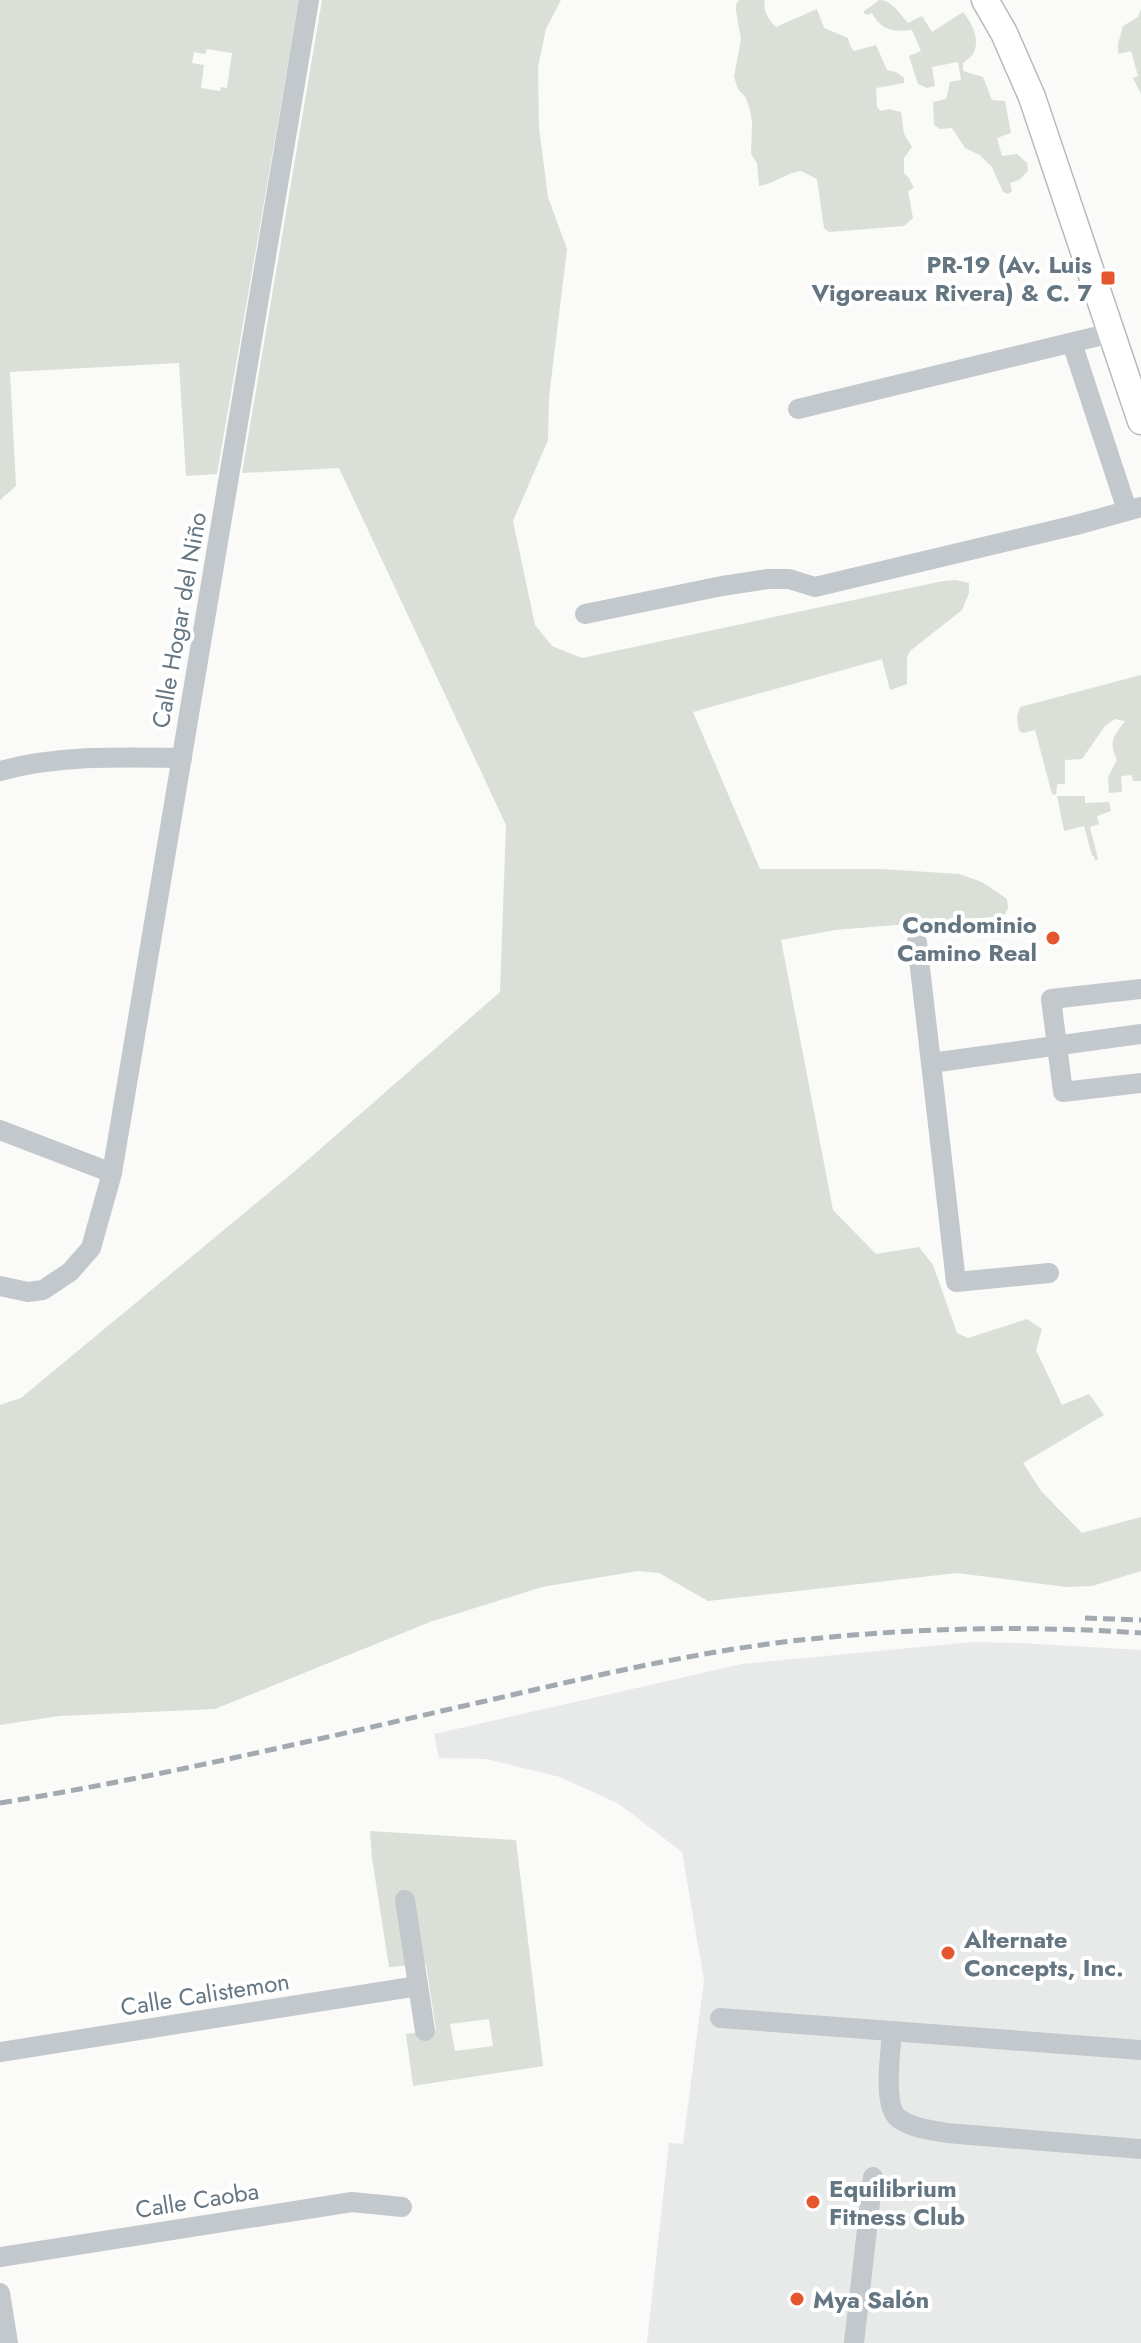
<svg xmlns="http://www.w3.org/2000/svg" width="1141" height="2343" viewBox="0 0 1141 2343" font-family="Jost,sans-serif">
	<style>
		.built { fill: #e8e9e9 }
		.green { fill: #dadfd7; fill-rule: evenodd }
		.lines { fill: none; stroke-linecap: round; stroke-linejoin: round }
		.major-casing { stroke: #b5babe; stroke-width: 29 }
		.minor { stroke: #c3c8cc; stroke-width: 20 }
		.major { stroke: #fff; stroke-width: 26 }
		.rail { stroke: #a2aab0; stroke-width: 5; stroke-dasharray: 12 6; stroke-linecap: butt }
		.poi-dot { fill: #e4572e; stroke: #fff; stroke-width: 3 }
		.labels { text-anchor: middle; dominant-baseline: central; stroke-width: 8; stroke-linejoin: round; paint-order: stroke }
		.poi-label { font-size: 24px; font-weight: bold; fill: #657683; stroke: #fff; text-anchor: start }
		.street-label { font-size: 24px; fill: #657683; stroke: #fff }
	</style>
	<rect width="100%" height="100%" fill="#fafaf8"/>
	<!-- built -->
	<polygon class="built" points="973,1642 1020,1643 1141,1650 1141,2343 647,2343 669,2143 683,2144 704,1980 682,1852 619,1804 560,1777 486,1759 439,1758 434,1734 742,1664"/>
	<!-- green -->
	<g class="green">
		<path d="M0 0H299L217 474 186 476 179 363 10 372 16 486 0 500ZM207 49 232 53 227 88 221 87 220 91 201 88 204 65 192 63 194 52 205 54Z"/>
		<polygon points="322,0 561,0 546,29 538,67 539,128 548,197 567,249 549,397 548,440 513,521 535,625 552,646 582,658 943,581 956,580 969,583 969,593 962,610 910,651 907,658 907,684 890,690 882,659 693,712 760,869 881,869 959,874 982,882 1007,899 1008,908 1004,916 835,930 781,940 833,1210 876,1254 919,1247 933,1265 957,1333 968,1338 1027,1319 1042,1329 1036,1350 1062,1405 1089,1394 1104,1415 1023,1463 1041,1491 1082,1533 1141,1517 1141,1571 1092,1586 1066,1587 957,1573 708,1601 659,1573 638,1571 542,1587 430,1622 215,1709 59,1716 0,1725 0,1405 21,1398 295,1171 500,992 506,825 339,468 242,473"/>
		<path d="M739 0H765C762 10 769 20 776 27L817 9 824 28 848 38 850 46 854 51 876 45 887 70 896 72 904 78V83L876 88 877 107 881 111 889 109 901 112 904 134 912 147 904 158V173L909 178 914 188 908 191 913 218 904 226 829 232 824 228 817 179 801 171C785 173 774 184 759 186L757 163 751 154 752 121 750 110 746 98 738 89 734 77 741 39 736 11V4Z"/>
		<path d="M879 0C892 0 899 13 908 23L922 16 932 32 963 12C972 23 981 40 973 54 970 58 966 60 963 63V71L983 77 992 100 1005 101 1011 133 997 138 1002 156 1017 154 1027 163 1028 171 1019 180 1010 183 1012 191 1008 194 1003 192 992 167 980 155 965 148 952 128 940 129 934 125 933 102 946 99 950 82 961 80 958 62 932 67 935 86 927 88 918 84 909 56 921 51 912 30C895 32 881 31 872 13L867 15 863 12Z"/>
		<polygon points="1141,9 1141,94 1133,78 1138,76 1131,51 1118,54 1118,44 1123,26 1138,17"/>
		<path d="M1141 675V781H1133L1132 775 1121 776 1122 792 1109 793 1108 777 1117 760C1108 739 1114 737 1125 721L1115 719 1105 726 1082 759 1065 760V784H1057L1056 795 1052 794 1035 730 1023 733 1019 731 1017 717 1020 707Z"/>
		<polygon points="1057,796 1085,796 1085,803 1109,802 1111,811 1097,816 1099,824 1090,827 1098,859 1095,861 1094,856 1092,856 1084,826 1064,831"/>
		<path d="M370 1831 516 1840 543 2066 413 2086 406 2034 436 2030 426 1964 389 1967 372 1858ZM489 2019 493 2046 455 2051 450 2024Z"/>
	</g>
	<g class="lines">
		<defs>
			<polyline id="major" points="985,0 1004,33 1032,97 1141,421"/>
		</defs>
		<!-- major casing -->
		<use href="#major" class="major-casing"/>
		<!-- minor -->
		<g class="minor">
			<polyline points="1072,343 1127,510"/>
			<polyline points="798,409 1111,333"/>
			<polyline points="585,614 722,586 768,579 789,579 815,587 1076,525 1141,507"/>
			<path d="M0 771C59 755 121 757 182 758"/>
			<polyline points="917,942 931,1063"/>
			<polyline points="1141,989 1051,999 1063,1092 1141,1083"/>
			<polyline points="0,1130 112,1173"/>
			<polyline points="1049,1273 956,1282 931,1063 1141,1034"/>
			<polyline points="0,1286 28,1292 43,1290 70,1272 91,1248 112,1173 309,0"/>
			<polyline points="405,1900 425,2031"/>
			<polyline points="720,2018 1141,2050"/>
			<path d="M892 2031C891 2051 882 2104 898 2118 911 2128 931 2130 947 2133L1141 2149"/>
			<polyline points="0,2052 418,1986"/>
			<polyline points="0,2257 352,2202 402,2207"/>
			<polyline points="0,2293 8,2343"/>
			<polyline points="854,2343 873,2177"/>
		</g>
		<!-- major -->
		<use href="#major" class="major"/>
		<!-- rail -->
		<g class="rail">
			<polyline points="1085,1618 1141,1620"/>
			<path d="M0 1803C165 1776 327 1737 490 1700 590 1677 690 1653 792 1641 908 1628 1024 1625 1141 1633"/>
		</g>
	</g>
	<!-- markers -->
	<g class="poi-dot">
		<rect x="1100" y="270" width="16" height="16" rx="4"/>
		<circle cx="1053" cy="938" r="8"/>
		<circle cx="948" cy="1953" r="8"/>
		<circle cx="813" cy="2202" r="8"/>
		<circle cx="797" cy="2299" r="8"/>
	</g>
	<g class="labels">
		<!-- poi labels -->
		<g class="poi-label">
			<text x="1092" y="264" text-anchor="end">PR-19 (Av. Luis<tspan x="1092" dy="28">Vigoreaux Rivera) &amp; C. 7</tspan></text>
			<text x="1037" y="924" text-anchor="end">Condominio<tspan x="1037" dy="28">Camino Real</tspan></text>
			<text x="964" y="1939">Alternate<tspan x="964" dy="28">Concepts, Inc.</tspan></text>
			<text x="829" y="2188">Equilibrium<tspan x="829" dy="28">Fitness Club</tspan></text>
			<text x="813" y="2299">Mya Salón</text>
		</g>
		<!-- street labels -->
		<g class="street-label">
			<text transform="translate(179 620) rotate(-80)">Calle Hogar del Niño</text>
			<text transform="translate(205 1994) rotate(-9)">Calle Calistemon</text>
			<text transform="translate(197 2200) rotate(-9)">Calle Caoba</text>
		</g>
	</g>
</svg>
